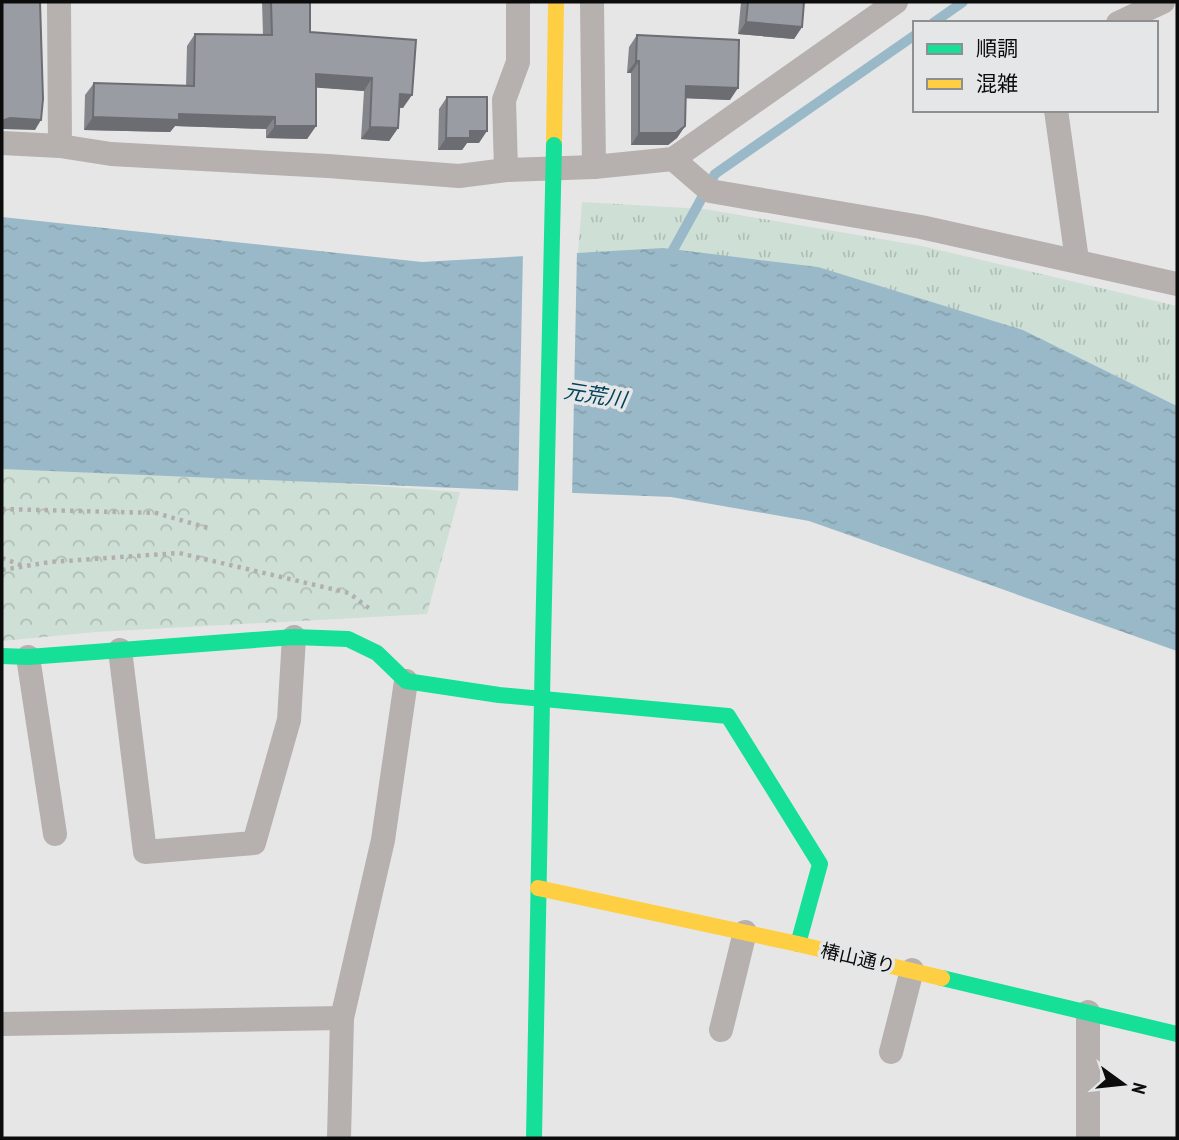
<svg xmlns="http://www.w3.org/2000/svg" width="1179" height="1140" viewBox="0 0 1179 1140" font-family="'PT Sans Narrow','Noto Sans JP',sans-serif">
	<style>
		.grass { fill: url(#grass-tufts) }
		.park { fill: url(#park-crowns) }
		.water { fill: url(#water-ripples) }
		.pier { fill: #e6e6e7 }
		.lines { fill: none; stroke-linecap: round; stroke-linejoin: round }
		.stream { stroke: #9ab9c8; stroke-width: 10 }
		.path { stroke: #b2afae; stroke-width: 4.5; stroke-dasharray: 3.5 5; stroke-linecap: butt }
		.street { stroke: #b6b0af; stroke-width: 24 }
		.fast { stroke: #16e098; stroke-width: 16 }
		.slow { stroke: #ffcf43; stroke-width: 16 }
		.fast-bridge { stroke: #16e098; stroke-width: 16 }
		.wall { fill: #84868c }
		.shaded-wall { fill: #6c6d72 }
		.building { fill: #9a9ca3; stroke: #6c6d72; stroke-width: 2 }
		.labels { text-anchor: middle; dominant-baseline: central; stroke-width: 7; stroke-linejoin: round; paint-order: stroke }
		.street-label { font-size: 19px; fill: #0c0c0d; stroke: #e5e6e8 }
		.water-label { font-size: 21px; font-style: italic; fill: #024359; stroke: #e5e6e8 }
	</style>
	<defs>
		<pattern id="grass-tufts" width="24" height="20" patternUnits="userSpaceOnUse" patternTransform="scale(1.75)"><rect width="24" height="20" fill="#cee0d6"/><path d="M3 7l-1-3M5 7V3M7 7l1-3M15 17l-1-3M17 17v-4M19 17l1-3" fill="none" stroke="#b0bfb6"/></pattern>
		<pattern id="park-crowns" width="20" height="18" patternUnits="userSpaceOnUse" patternTransform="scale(1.75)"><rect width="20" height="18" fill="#cee0d6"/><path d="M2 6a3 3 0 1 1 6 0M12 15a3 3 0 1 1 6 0" fill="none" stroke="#b0bfb6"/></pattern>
		<pattern id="water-ripples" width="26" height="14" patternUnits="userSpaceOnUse" patternTransform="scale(1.75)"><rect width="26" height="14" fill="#9ab9c8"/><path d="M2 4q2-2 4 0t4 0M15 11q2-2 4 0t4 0" fill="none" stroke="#849eab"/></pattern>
	</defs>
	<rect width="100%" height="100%" fill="#e6e6e7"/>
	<!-- grass -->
	<polygon class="grass" points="582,202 704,209 922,246 1177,306 1177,406 1023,330 578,253"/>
	<!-- park -->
	<polygon class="park" points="2,463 173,471 460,492 427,614 96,632 2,641"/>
	<!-- water -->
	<polygon class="water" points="2,217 422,262 663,248 818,267 1023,330 1177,406 1177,651 809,521 671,497 2,469"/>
	<!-- pier -->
	<polygon class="pier" points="577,250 572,497 518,495 523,253"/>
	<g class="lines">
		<!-- stream -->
		<g class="stream">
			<polyline points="933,23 963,2"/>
			<polyline points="667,261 715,174 915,35"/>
		</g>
		<!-- path -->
		<g class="path">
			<polyline points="2,509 156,513 212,529"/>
			<polyline points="2,558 24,566"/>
			<polyline points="2,570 50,562 179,553 349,593 370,609"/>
		</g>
		<!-- street -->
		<g class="street">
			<polyline points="59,2 60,146"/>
			<polyline points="592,2 594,167"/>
			<polyline points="1118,23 1163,2"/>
			<polyline points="1056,110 1077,260"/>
			<polyline points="2,143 60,146 111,154 328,166 459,176 506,170 594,167 673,159 896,2"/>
			<polyline points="673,159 710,191 921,227 1177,284"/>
			<polyline points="506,170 504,100 518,62 518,2"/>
			<polyline points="120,650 145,852 254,843 289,720 294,637"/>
			<polyline points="28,657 55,834"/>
			<polyline points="1088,1012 1088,1138"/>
			<polyline points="2,1024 342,1018"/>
			<polyline points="721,1030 745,932"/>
			<polyline points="891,1052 912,970"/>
			<polyline points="339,1138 342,1018 383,840 406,681"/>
		</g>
		<!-- fast -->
		<g class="fast">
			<polyline points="2,656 28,657 294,637 348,639 377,653 406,681 499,695 728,716 820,864 798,944"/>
			<polyline points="942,978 1177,1034"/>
			<polyline points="534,1138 543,645"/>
		</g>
		<!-- slow -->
		<g class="slow">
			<polyline points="554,145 556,2"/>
			<polyline points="538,888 798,944 942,978"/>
		</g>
		<!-- fast-bridge -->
		<polyline class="fast-bridge" points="543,645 554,145"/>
	</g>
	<!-- wall -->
	<g class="wall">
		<polygon points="262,2 310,2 310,32 416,40 403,108 399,107 398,128 389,141 361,139 364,91 316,87 316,126 307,139 266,138 266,129 175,126 170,132 84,130 85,95 94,83 186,86 187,46 195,34 263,35"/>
		<polygon points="741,2 804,2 802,27 794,39 738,34"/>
		<polygon points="637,35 730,100 686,98 685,126 677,138 668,145 631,145 631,73 627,73 629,47"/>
		<polygon points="447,97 479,143 467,143 462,150 438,150 439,109"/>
	</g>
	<!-- shaded-wall -->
	<g class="shaded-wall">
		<polygon points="746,22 802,27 794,39 738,34"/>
		<polygon points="636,61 639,61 631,73 627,73"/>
		<polygon points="316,74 372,78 364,91 307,87"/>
		<polygon points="686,86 738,88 730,100 678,98"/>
		<polygon points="400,94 412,95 403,108 391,107"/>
		<polygon points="179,114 275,117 266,129 175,126 170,132 84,130 93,117"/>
		<polygon points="10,118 41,120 35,130 2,129 2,121"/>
		<polygon points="275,126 316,126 307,139 266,138"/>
		<polygon points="685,126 677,138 668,145 631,145 639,133"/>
		<polygon points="370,127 398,128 389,141 361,139"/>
		<polygon points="470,131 487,131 479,143 467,143 462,150 438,150 446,138"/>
	</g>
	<!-- building -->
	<g class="building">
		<polygon points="2,2 40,2 43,99 41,120 10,118 2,121"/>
		<polygon points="271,2 310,2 310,32 416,40 412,95 400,94 398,128 370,127 372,78 316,74 316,126 275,126 275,117 179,114 179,120 93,117 94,83 194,86 195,34 272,35"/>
		<polygon points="748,2 804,2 802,27 746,22"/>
		<polygon points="637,35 739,40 738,88 686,86 685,126 676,133 639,133 639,61 636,61"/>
		<polygon points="447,97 487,97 487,131 470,131 470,138 446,138"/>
	</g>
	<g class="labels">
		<!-- street labels -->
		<g class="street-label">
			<text transform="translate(858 958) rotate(13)">椿山通り</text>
		</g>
		<!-- water labels -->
		<g class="water-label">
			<text transform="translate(595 395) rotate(9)">元荒川</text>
		</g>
	</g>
	<!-- border -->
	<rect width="1179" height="1140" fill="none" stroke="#0c0c0d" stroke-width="7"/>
	<!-- legend -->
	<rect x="913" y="21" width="245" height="91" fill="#e5e6e8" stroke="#8e8f90" stroke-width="2"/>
	<rect x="927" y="44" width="35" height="10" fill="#16e098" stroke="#8e8f90" stroke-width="2"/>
	<text x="976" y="56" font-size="21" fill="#0c0c0d">順調</text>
	<rect x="927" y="79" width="35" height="10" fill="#ffcf43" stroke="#8e8f90" stroke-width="2"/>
	<text x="976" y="91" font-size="21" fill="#0c0c0d">混雑</text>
	<!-- north arrow -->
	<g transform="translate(1123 1084) rotate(105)" stroke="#e5e6e8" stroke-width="5" paint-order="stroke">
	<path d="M0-5L12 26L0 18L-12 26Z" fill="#0c0c0d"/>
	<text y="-10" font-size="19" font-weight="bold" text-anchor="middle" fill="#0c0c0d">N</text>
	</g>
</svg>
